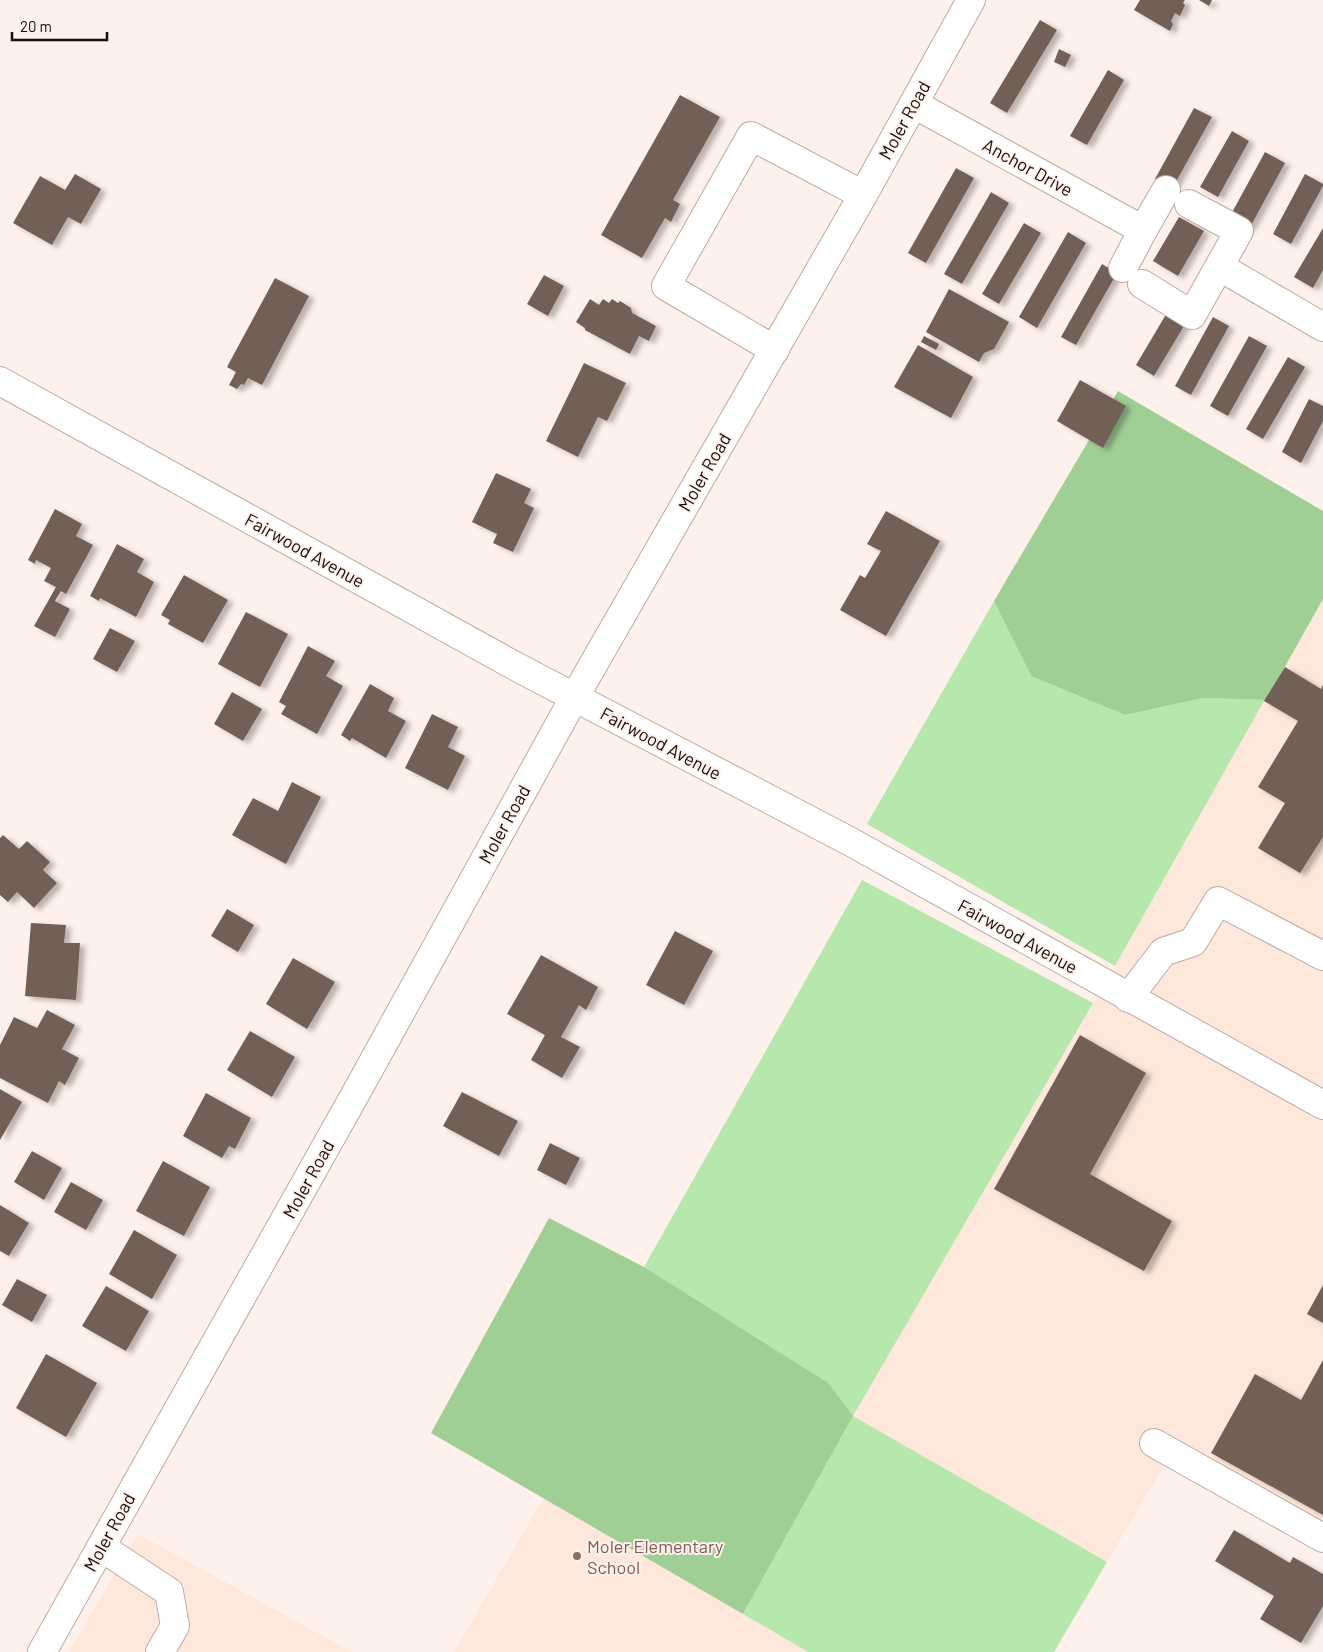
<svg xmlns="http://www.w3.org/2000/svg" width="1323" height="1652" viewBox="0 0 1323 1652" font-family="Barlow,sans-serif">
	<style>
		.built { fill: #fee7db }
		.green { fill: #b6e7ac }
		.forest { fill: #9fcf94 }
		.building { fill: #726057; filter: url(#shadow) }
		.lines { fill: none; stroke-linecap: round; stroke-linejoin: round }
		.minor-casing { stroke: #beaaa0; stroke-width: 30 }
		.minor { stroke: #fff; stroke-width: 28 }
		.education-dot { fill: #8d6e63; stroke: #fef1eb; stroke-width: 2 }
		.labels { text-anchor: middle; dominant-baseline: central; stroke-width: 4; stroke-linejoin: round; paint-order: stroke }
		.street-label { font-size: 18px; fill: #150e0a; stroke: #fef1eb }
		.education-label { font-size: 18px; fill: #785e54; stroke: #fef1eb; text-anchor: start }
	</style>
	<defs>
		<filter id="shadow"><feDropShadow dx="5.5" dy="3" stdDeviation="2.5" flood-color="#0004"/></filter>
	</defs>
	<rect width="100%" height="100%" fill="#fef1eb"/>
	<!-- built -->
	<g class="built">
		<polygon points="1323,599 1323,1543 1169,1457 1107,1562 853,1416 1115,966 1264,701 1266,700"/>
		<polygon points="544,1497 808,1652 454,1652"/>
		<polygon points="138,1534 352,1652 69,1652"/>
	</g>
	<!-- green -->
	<g class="green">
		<polygon points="994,601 1031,676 1125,715 1203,698 1266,700 1264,701 1115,966 867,824"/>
		<polygon points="862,880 1093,1003 853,1416 1107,1562 1054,1652 808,1652 743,1614 853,1416 644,1267"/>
	</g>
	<!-- forest -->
	<g class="forest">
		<polygon points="1118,391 1323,511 1323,599 1266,700 1203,698 1125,715 1031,676 994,601"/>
		<polygon points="549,1218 644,1267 828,1383 853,1416 743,1614 431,1433"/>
	</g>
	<!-- building -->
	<g class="building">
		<polygon points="1140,0 1185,0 1183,3 1185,5 1180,16 1175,13 1171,21 1173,24 1170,31 1134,10"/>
		<polygon points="1199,0 1212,0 1209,6"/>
		<polygon points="1040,20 1057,30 1007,113 990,103"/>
		<polygon points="1059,49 1071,55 1065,67 1054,62"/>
		<polygon points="1108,70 1124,80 1087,145 1070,136"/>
		<polygon points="680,95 720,117 673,200 680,204 671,222 665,218 642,258 601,235"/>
		<polygon points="1194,108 1212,117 1172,189 1155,179"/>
		<polygon points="1232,131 1249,141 1218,197 1200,187"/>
		<polygon points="1265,152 1285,163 1249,229 1229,218"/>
		<polygon points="956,168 974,178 926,263 908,253"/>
		<polygon points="75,174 101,189 81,224 68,217 52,245 13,223 40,176 65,190"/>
		<polygon points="1305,174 1323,184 1323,186 1291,244 1273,234"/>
		<polygon points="991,192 1009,203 962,284 944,274"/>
		<polygon points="1179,217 1204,231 1178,276 1153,261"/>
		<polygon points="1024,223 1041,233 999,304 982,294"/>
		<polygon points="1323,228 1323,270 1313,288 1294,277"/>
		<polygon points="1068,232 1086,243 1037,328 1019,317"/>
		<polygon points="1102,264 1117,273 1076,345 1061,337"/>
		<polygon points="544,275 564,286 548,316 527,304"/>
		<polygon points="275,278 309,296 262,385 248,378 244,385 241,384 237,389 229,385 236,372 227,367"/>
		<polygon points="949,289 1009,322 994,349 984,353 979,362 926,332"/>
		<polygon points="590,299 599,305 603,299 609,303 612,299 618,303 620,301 631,308 632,313 656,326 649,341 639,336 630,354 585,330 585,328 576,322"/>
		<polygon points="1168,311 1187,321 1154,376 1136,365"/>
		<polygon points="1213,317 1229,326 1191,395 1175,386"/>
		<polygon points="924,336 939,344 936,350 921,342"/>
		<polygon points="1249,336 1267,346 1228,416 1210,406"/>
		<polygon points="918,345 973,377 951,418 894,387"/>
		<polygon points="1288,357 1305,367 1263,439 1246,429"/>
		<polygon points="584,363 626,383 607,421 598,417 578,457 546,441"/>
		<polygon points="1080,380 1126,406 1103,448 1057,421"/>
		<polygon points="1309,399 1323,406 1323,421 1301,463 1282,452"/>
		<polygon points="496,473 531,489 524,503 534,508 513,552 493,543 497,534 472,522"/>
		<polygon points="55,509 82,524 76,536 93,545 66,594 61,591 55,601 70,609 55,637 34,626 56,587 44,581 51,568 36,560 35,564 28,560"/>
		<polygon points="886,511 940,541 886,636 840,610 860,575 865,578 881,551 867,544"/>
		<polygon points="117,544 144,559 137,572 154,582 136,617 100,598 99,601 90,596"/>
		<polygon points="184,575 228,600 203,643 168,624 170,620 161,615"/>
		<polygon points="246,612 288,634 260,687 218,664"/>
		<polygon points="110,628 135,641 117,672 93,659"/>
		<polygon points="308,646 335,661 326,676 343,686 317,734 281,714 286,706 279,702"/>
		<polygon points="1285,667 1321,689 1323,685 1323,837 1300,873 1258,848 1285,803 1258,787 1298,721 1264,701"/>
		<polygon points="370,684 394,698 388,711 406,721 386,758 352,738 350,741 341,735"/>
		<polygon points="232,692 262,709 243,741 214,724"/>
		<polygon points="432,714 458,727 448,747 465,756 448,790 405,768"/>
		<polygon points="292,782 321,797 286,864 232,835 253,798 278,811"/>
		<polygon points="3,835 19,849 27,841 50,862 43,870 57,883 34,908 17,892 8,902 0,895 0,838"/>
		<polygon points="227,909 254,925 238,952 211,936"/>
		<polygon points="31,923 66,925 64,943 80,943 76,1000 25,996"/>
		<polygon points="675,931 713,951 684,1005 646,985"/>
		<polygon points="541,955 598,987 586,1010 579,1005 561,1037 580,1047 562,1078 531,1060 545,1035 507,1014"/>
		<polygon points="293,958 335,982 307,1029 266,1004"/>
		<polygon points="47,1010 75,1025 62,1049 79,1058 65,1085 59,1081 48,1103 0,1078 0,1045 14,1017 37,1028"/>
		<polygon points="250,1031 295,1057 272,1097 227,1070"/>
		<polygon points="1080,1035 1146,1073 1090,1174 1172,1221 1144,1271 994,1189"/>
		<polygon points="0,1089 22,1102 0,1140"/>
		<polygon points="462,1092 518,1121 499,1156 443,1126"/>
		<polygon points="206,1093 251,1118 235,1149 229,1146 222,1158 183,1136"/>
		<polygon points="550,1143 580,1158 566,1185 537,1170"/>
		<polygon points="32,1151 62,1168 44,1200 14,1182"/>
		<polygon points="163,1161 210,1187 184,1236 136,1211"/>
		<polygon points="71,1182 103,1200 86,1230 54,1212"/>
		<polygon points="0,1205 29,1223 9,1256 0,1251"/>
		<polygon points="134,1230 177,1255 152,1299 109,1274"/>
		<polygon points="17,1279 47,1295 32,1322 2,1305"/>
		<polygon points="1323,1285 1323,1323 1307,1314"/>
		<polygon points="106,1286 149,1311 126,1351 82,1326"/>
		<polygon points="46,1354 97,1383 66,1437 16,1408"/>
		<polygon points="1323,1360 1323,1515 1211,1453 1255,1374 1301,1400"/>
		<polygon points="1234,1530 1290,1563 1293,1557 1323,1574 1323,1606 1301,1643 1260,1619 1274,1596 1215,1561"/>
	</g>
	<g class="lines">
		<defs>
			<g id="minor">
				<polyline points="914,104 1143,230"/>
				<polyline points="1220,267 1323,327"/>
				<polyline points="1123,268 1143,230 1166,190"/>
				<polyline points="1142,284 1192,315 1239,231 1189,204"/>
				<polyline points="775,350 666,286 751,136 863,195"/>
				<polyline points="0,381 515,666 851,842 1323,1105"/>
				<polyline points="1128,998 1163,952 1193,942 1218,901 1323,956"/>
				<polyline points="1154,1443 1323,1538"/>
				<polyline points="101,1547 169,1592 175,1626 160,1652"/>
				<polyline points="42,1652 356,1093 574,698 863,195 971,0"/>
			</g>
		</defs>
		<!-- minor casing -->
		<use href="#minor" class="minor-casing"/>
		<!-- minor -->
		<use href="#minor" class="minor"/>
	</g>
	<!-- markers -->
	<circle class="education-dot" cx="577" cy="1556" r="5"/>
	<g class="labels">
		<!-- street labels -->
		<g class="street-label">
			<text transform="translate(904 120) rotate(-61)">Moler Road</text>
			<text transform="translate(1028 167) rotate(29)">Anchor Drive</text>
			<text transform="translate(704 472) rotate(-60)">Moler Road</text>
			<text transform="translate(305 550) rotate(29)">Fairwood Avenue</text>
			<text transform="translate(661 743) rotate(28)">Fairwood Avenue</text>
			<text transform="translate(504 824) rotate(-61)">Moler Road</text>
			<text transform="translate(1018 936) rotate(29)">Fairwood Avenue</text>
			<text transform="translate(308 1179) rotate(-61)">Moler Road</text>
			<text transform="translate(109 1532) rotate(-61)">Moler Road</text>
		</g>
		<!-- education labels -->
		<g class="education-label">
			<text x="587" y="1546">Moler Elementary<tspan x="587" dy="21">School</tspan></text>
		</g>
	</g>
	<!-- scale -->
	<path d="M12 32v8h95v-8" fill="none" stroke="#150e0a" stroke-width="2.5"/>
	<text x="20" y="32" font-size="15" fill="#150e0a" stroke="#fef1eb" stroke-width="4" paint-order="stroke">20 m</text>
</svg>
